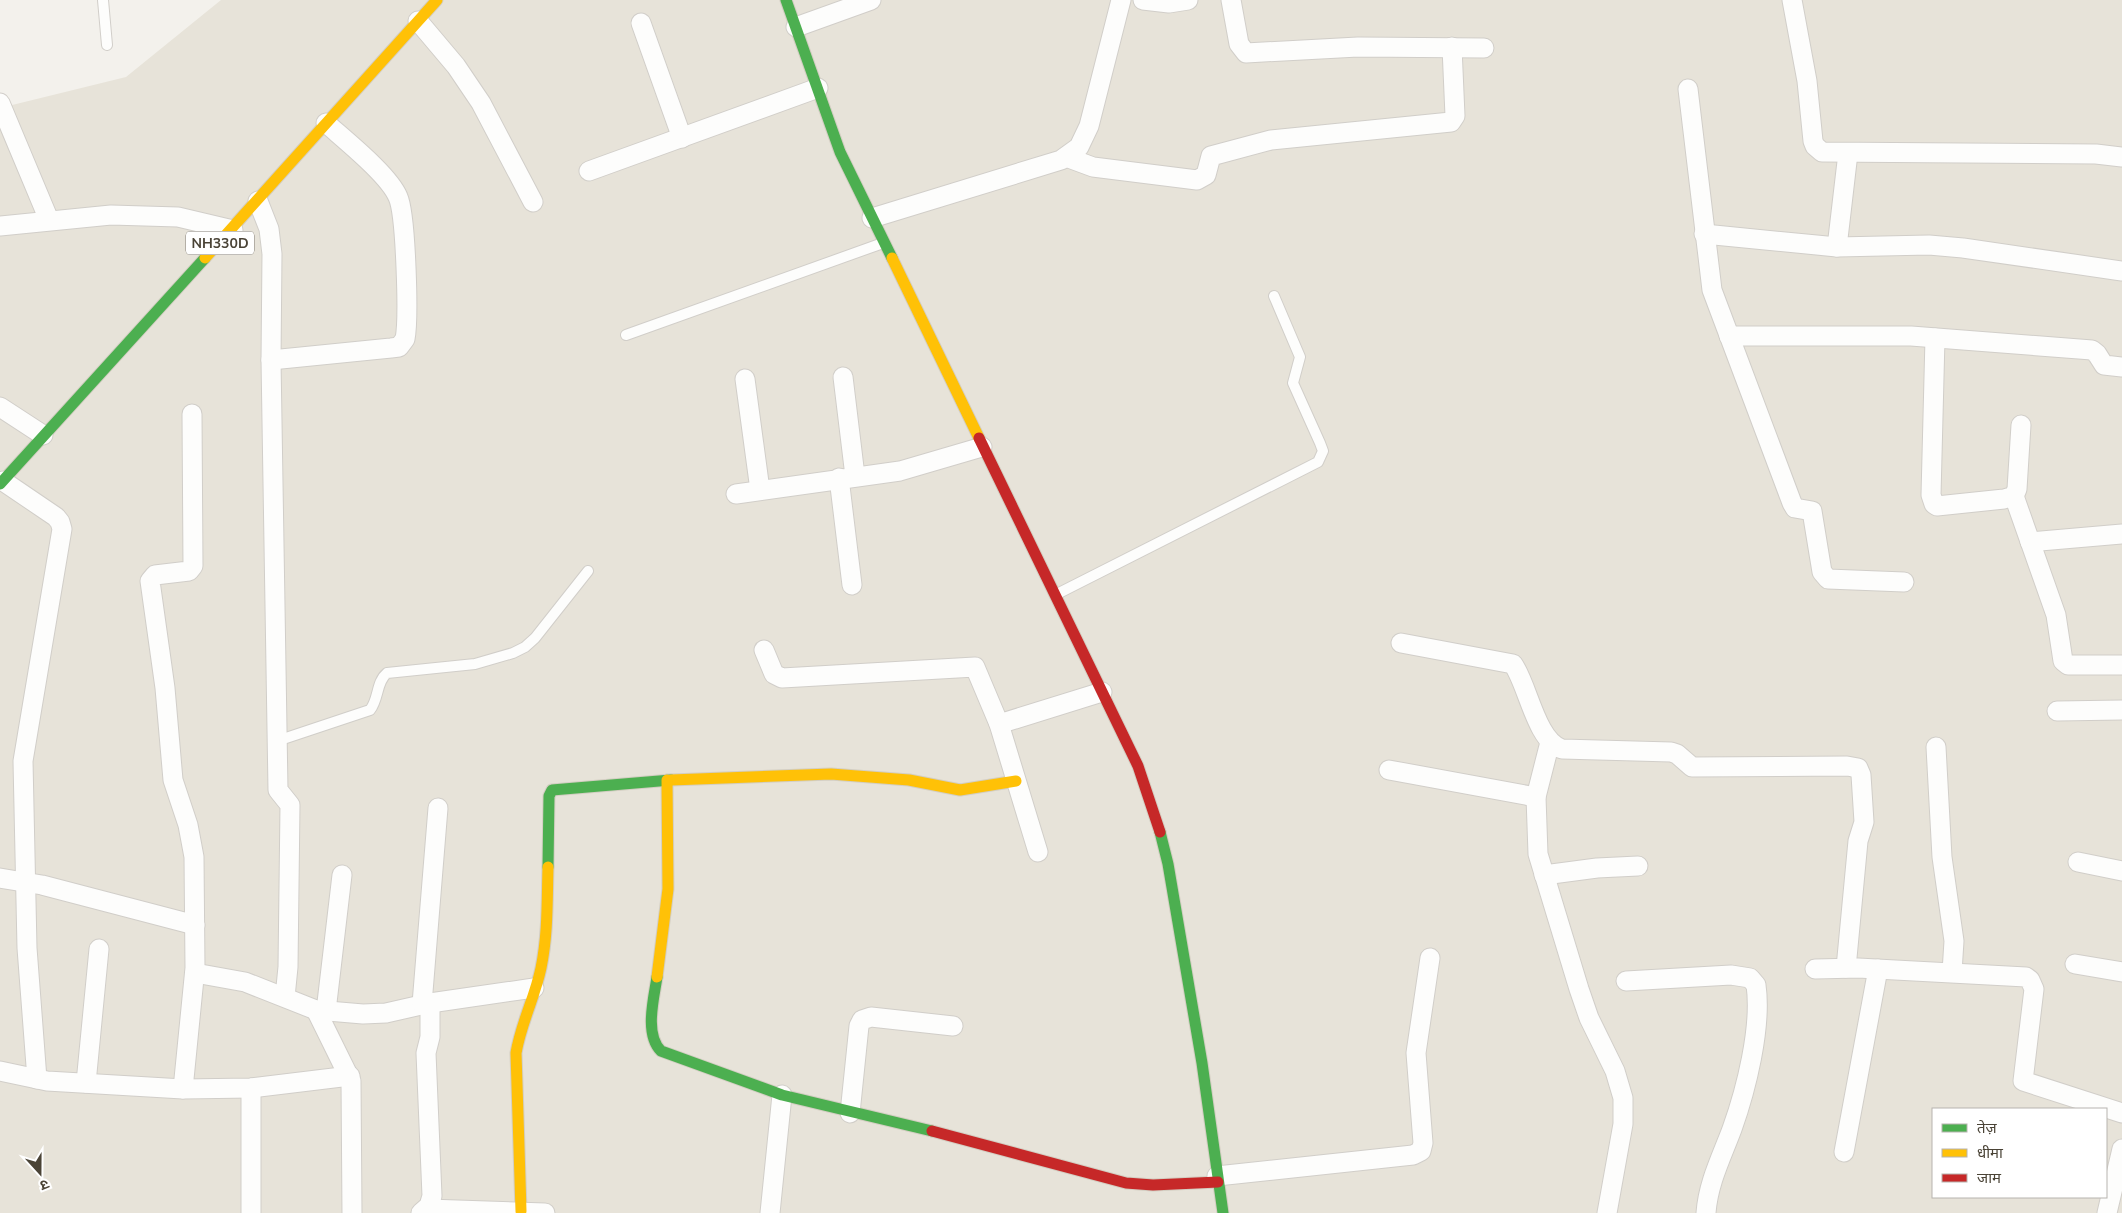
<svg xmlns="http://www.w3.org/2000/svg" width="2122" height="1213" viewBox="0 0 2122 1213" font-family="'Nunito Sans','Noto Sans Devanagari',sans-serif">
	<style>
		.residential { fill: #e7e3d9; fill-rule: evenodd }
		.lines { fill: none; stroke-linecap: round; stroke-linejoin: round }
		.lane-casing { stroke: #d1cec9; stroke-width: 12 }
		.street-casing { stroke: #d1cec9; stroke-width: 21 }
		.fast-casing { stroke: #d3cec2; stroke-width: 13 }
		.slow-casing { stroke: #d3cec2; stroke-width: 13 }
		.jam-casing { stroke: #d3cec2; stroke-width: 13 }
		.lane { stroke: #fdfdfc; stroke-width: 10 }
		.street { stroke: #fdfdfc; stroke-width: 19 }
		.fast { stroke: #4caf50; stroke-width: 11 }
		.slow { stroke: #ffc107; stroke-width: 11 }
		.jam { stroke: #c62828; stroke-width: 11 }
		.labels { text-anchor: middle; dominant-baseline: central; stroke-width: 4.5; stroke-linejoin: round; paint-order: stroke }
		.shield { fill: #fff; stroke: #807b72; stroke-width: 1 }
		.shield-label { font-size: 14px; font-weight: bold; fill: #4a4336 }
	</style>
	<rect width="100%" height="100%" fill="#f3f1ec"/>
	<!-- residential -->
	<path class="residential" d="M221 0H2122V1213H0V108L126 77ZM1933 1109H2106V1197H1933Z"/>
	<g class="lines">
		<defs>
			<g id="lane">
				<polyline points="103,0 107,45"/>
				<polyline points="626,335 883,243"/>
				<polyline points="1055,595 1318,462 1323,451 1320,443 1293,383 1300,357 1274,296"/>
				<path d="M277 741 370 710C379 699 376 682 387 673L475 664 513 653 525 647 535 638 588 571"/>
			</g>
			<g id="street">
				<polyline points="1143,0 1169,3 1188,0"/>
				<polyline points="1231,0 1239,44 1246,53 1358,47 1484,48"/>
				<polyline points="1792,0 1807,81 1813,141 1815,146 1822,152 2096,154 2122,157"/>
				<polyline points="418,21 456,66 481,103 533,202"/>
				<polyline points="641,23 682,138"/>
				<polyline points="796,27 871,0"/>
				<polyline points="1688,89 1712,290 1792,503 1795,508 1812,511 1822,572 1828,579 1904,582"/>
				<polyline points="0,103 49,220"/>
				<polyline points="1066,157 1093,167 1197,180 1206,175 1211,156 1271,140 1451,122 1455,116 1452,47"/>
				<polyline points="589,171 818,88"/>
				<polyline points="258,201 269,229 272,254 271,360 278,790 290,805 288,967 285,997"/>
				<polyline points="872,218 1061,160 1079,147 1089,126 1121,0"/>
				<polyline points="0,226 111,215 178,217 233,230"/>
				<polyline points="1704,234 1837,247 1929,245 1963,248 2122,271"/>
				<polyline points="1837,247 1848,153"/>
				<polyline points="1729,336 1911,336 2092,350 2097,354 2104,365 2122,367"/>
				<polyline points="1935,338 1931,495 1934,504 1937,506 2004,499 2014,496 2017,489 2021,425"/>
				<path d="M271 360 391 348 399 347 405 339C409 319 406 215 398 197 389 175 345 140 326 123"/>
				<polyline points="843,377 855,476"/>
				<polyline points="745,379 760,490"/>
				<polyline points="0,407 43,435"/>
				<polyline points="839,478 852,585"/>
				<polyline points="3,481 56,517 60,522 62,529 23,761 27,948 37,1079"/>
				<polyline points="736,494 900,471 982,447"/>
				<polyline points="2014,496 2056,615 2063,661 2068,665 2122,665"/>
				<polyline points="2030,542 2122,534"/>
				<path d="M1401 643 1513 664C1528 685 1536 741 1562 749L1671 752 1677 754 1692 767 1847 766 1858 768 1861 775 1864 822 1858 841 1846 968"/>
				<polyline points="764,650 774,674 782,678 975,667 999,724 1038,852"/>
				<polyline points="2057,711 2122,710"/>
				<polyline points="999,724 1102,692"/>
				<polyline points="1550,742 1536,797 1538,854 1579,989 1589,1018 1615,1071 1623,1098 1623,1124 1607,1213"/>
				<polyline points="1936,747 1942,857 1954,941 1952,972"/>
				<polyline points="1389,770 1536,797"/>
				<polyline points="2078,862 2122,871"/>
				<polyline points="1544,875 1597,868 1638,866"/>
				<polyline points="0,878 42,885 195,925"/>
				<polyline points="2075,964 2122,972"/>
				<polyline points="1815,969 1858,968 2026,977 2030,980 2034,989 2023,1081 2122,1113"/>
				<polyline points="195,973 245,982 316,1010 363,1014 386,1013 430,1003 534,988"/>
				<path d="M1626 981 1731 975 1750 978 1756 985C1762 1027 1746 1090 1732 1129 1722 1156 1708 1183 1706 1213"/>
				<polyline points="422,1004 438,808"/>
				<polyline points="316,1010 351,1081 352,1213"/>
				<polyline points="326,1011 342,875"/>
				<polyline points="0,1071 47,1081 183,1089 251,1088 350,1076"/>
				<polyline points="86,1083 99,949"/>
				<polyline points="183,1089 195,968 194,857 188,825 173,780 165,688 150,581 155,575 189,571 193,566 192,414"/>
				<polyline points="850,1113 859,1026 862,1020 871,1017 953,1026"/>
				<polyline points="1844,1152 1878,969"/>
				<polyline points="1217,1176 1413,1155 1421,1151 1423,1143 1416,1053 1430,958"/>
				<polyline points="427,1209 545,1213"/>
				<polyline points="251,1213 251,1088"/>
				<polyline points="421,1213 429,1206 432,1196 426,1053 430,1037 430,1003"/>
				<polyline points="770,1213 782,1095"/>
				<polyline points="2107,1213 2122,1149"/>
			</g>
			<g id="fast">
				<polyline points="786,0 840,152 892,258"/>
				<polyline points="0,484 205,258"/>
				<polyline points="1160,832 1168,864 1202,1063 1223,1213"/>
				<polyline points="548,867 549,796 552,790 671,780"/>
				<path d="M657 977C654 998 644 1034 661 1051L782 1095 932 1131"/>
			</g>
			<g id="slow">
				<polyline points="205,258 437,0"/>
				<polyline points="892,258 979,438"/>
				<polyline points="671,780 831,774 909,780 960,790 1016,781"/>
				<polyline points="657,977 668,889 667,780"/>
				<path d="M521 1211 516 1053C521 1023 535 997 541 968 548 934 547 901 548 867"/>
			</g>
			<g id="jam">
				<polyline points="979,438 1138,766 1160,832"/>
				<polyline points="932,1131 1126,1183 1153,1185 1218,1182"/>
			</g>
		</defs>
		<!-- lane casing -->
		<use href="#lane" class="lane-casing"/>
		<!-- street casing -->
		<use href="#street" class="street-casing"/>
		<!-- fast casing -->
		<use href="#fast" class="fast-casing"/>
		<!-- slow casing -->
		<use href="#slow" class="slow-casing"/>
		<!-- jam casing -->
		<use href="#jam" class="jam-casing"/>
		<!-- lane -->
		<use href="#lane" class="lane"/>
		<!-- street -->
		<use href="#street" class="street"/>
		<!-- fast -->
		<use href="#fast" class="fast"/>
		<!-- slow -->
		<use href="#slow" class="slow"/>
		<!-- jam -->
		<use href="#jam" class="jam"/>
	</g>
	<g class="labels">
		<!-- shield labels -->
		<rect class="shield" x="186" y="231.5" width="68" height="23" rx="4"/>
		<g class="shield-label">
			<text x="220" y="243">NH330D</text>
		</g>
	</g>
	<!-- legend -->
	<rect x="1932" y="1108" width="175" height="90" fill="#ffffff" stroke="#b7b4af"/>
	<rect x="1942" y="1124" width="25" height="8" fill="#4caf50" stroke="#b7b4af"/>
	<text x="1977" y="1133" font-size="15" fill="#4a4336">तेज़</text>
	<rect x="1942" y="1149" width="25" height="8" fill="#ffc107" stroke="#b7b4af"/>
	<text x="1977" y="1158" font-size="15" fill="#4a4336">धीमा</text>
	<rect x="1942" y="1174" width="25" height="8" fill="#c62828" stroke="#b7b4af"/>
	<text x="1977" y="1183" font-size="15" fill="#4a4336">जाम</text>
	<!-- north arrow -->
	<g transform="translate(40 1173) rotate(159)" stroke="#ffffff" stroke-width="4" paint-order="stroke">
	<path d="M0-4L9 19L0 12L-9 19Z" fill="#4a4336"/>
	<text y="-8" font-size="14" font-weight="bold" text-anchor="middle" fill="#4a4336">उ</text>
	</g>
</svg>
